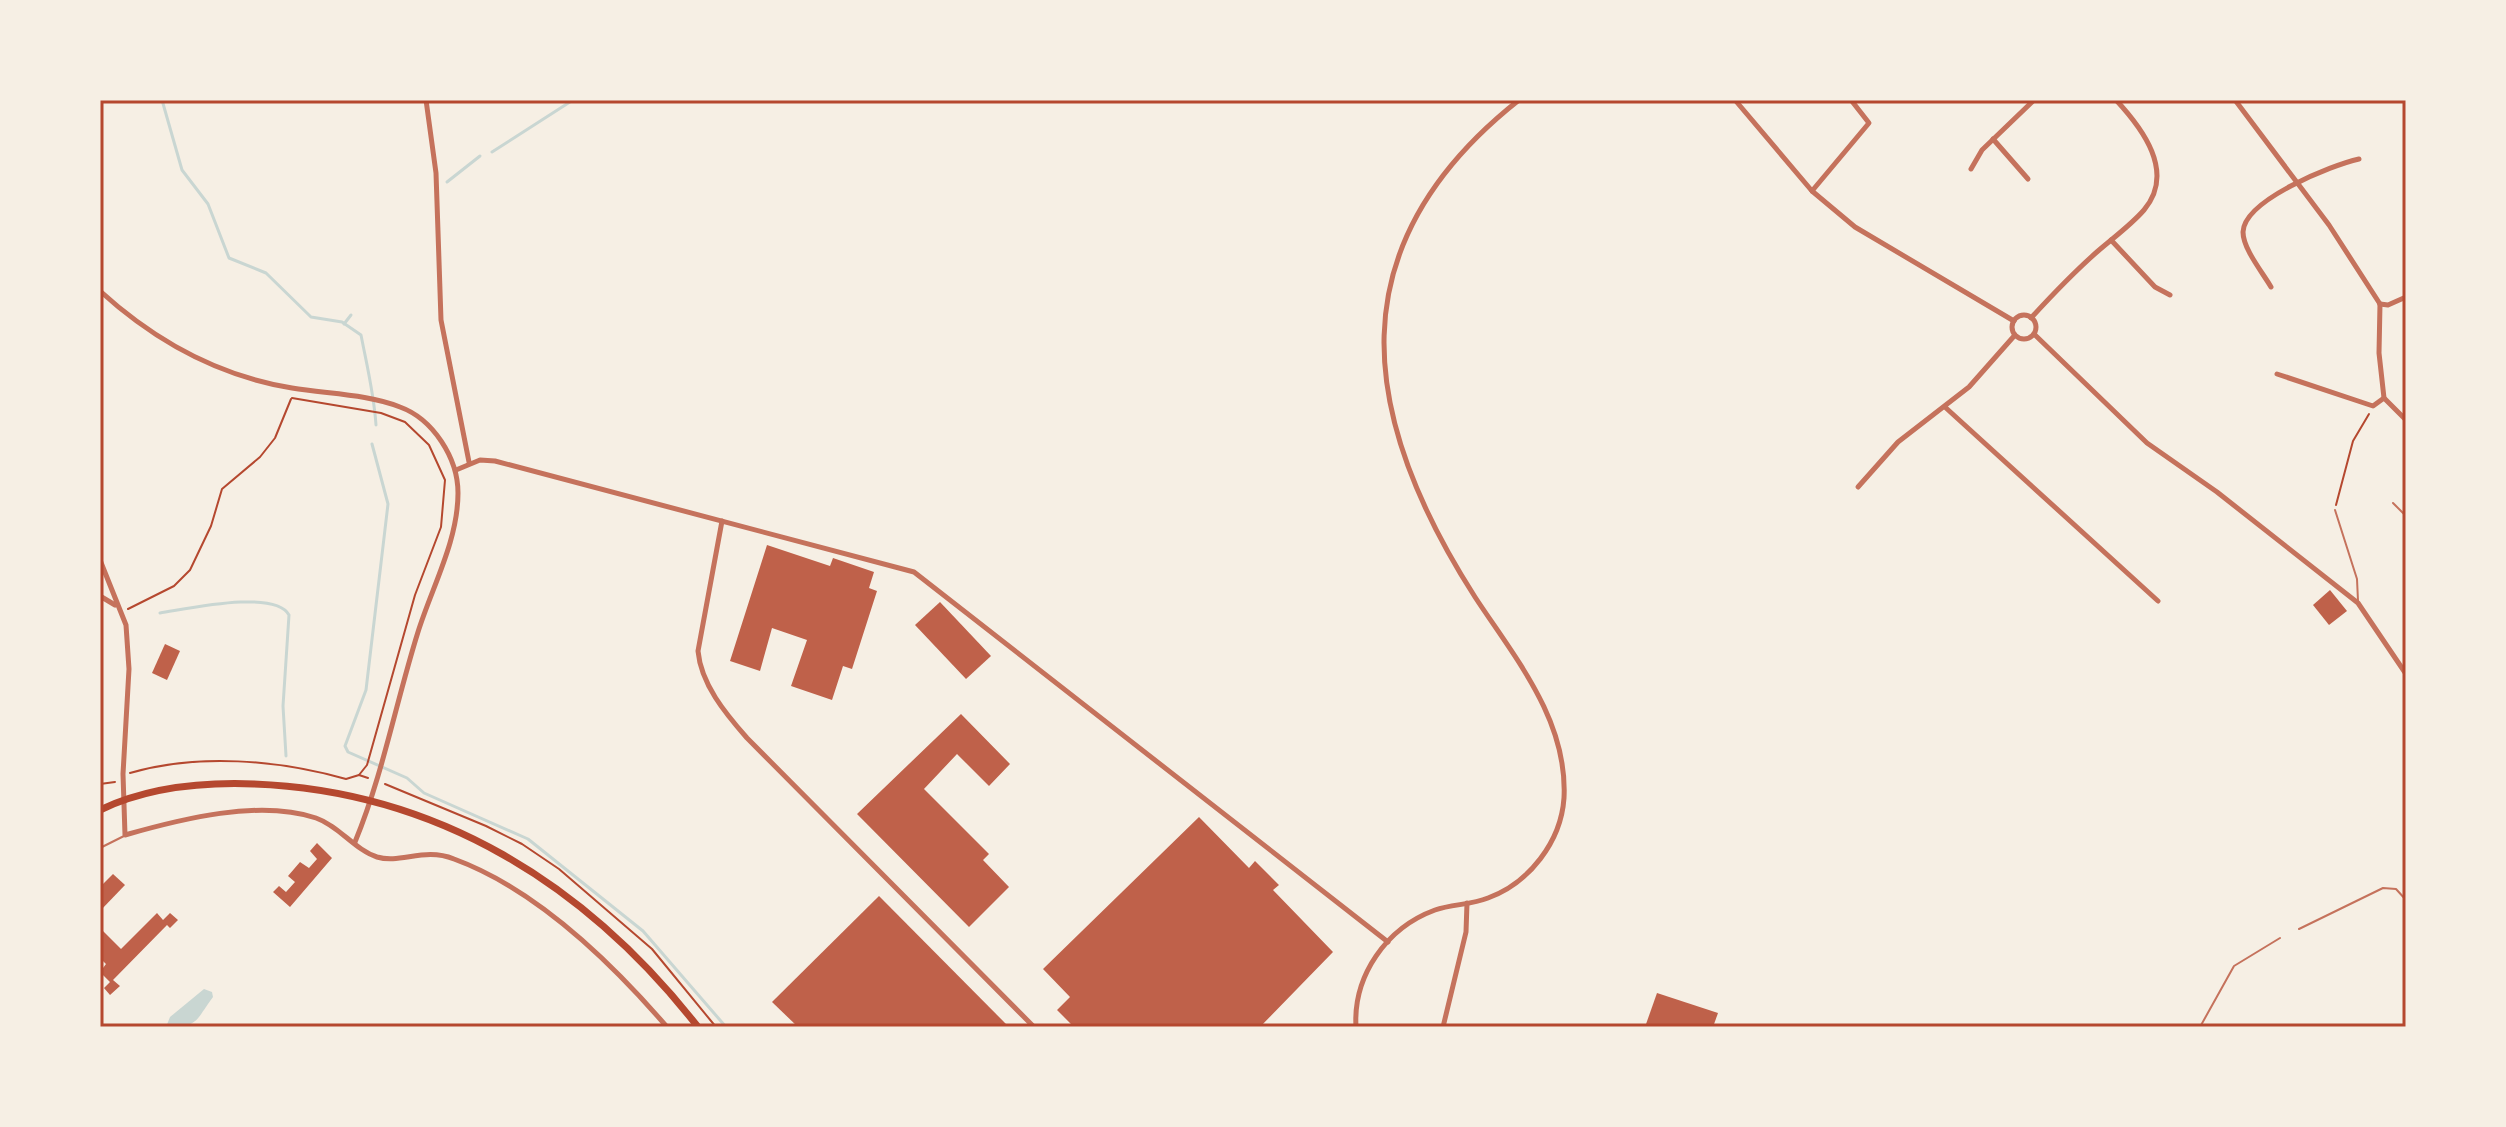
<svg xmlns="http://www.w3.org/2000/svg" width="2506" height="1127" viewBox="0 0 2506 1127" font-family="Mulish,sans-serif">
	<style>
		.water { fill: #c9d6d2 }
		.lines { fill: none; stroke-linecap: round; stroke-linejoin: round }
		.stream { stroke: #c9d6d2; stroke-width: 3 }
		.building { fill: #bf614a }
		.path { stroke: #b5482f; stroke-width: 2 }
		.service { stroke: #c5725c; stroke-width: 2 }
		.minor { stroke: #c5725c; stroke-width: 5 }
		.secondary { stroke: #b5482f; stroke-width: 7 }
		.neatline { fill: none; stroke: #b5482f; stroke-width: 3 }
	</style>
	<rect width="100%" height="100%" fill="#f6efe4"/>
	<!-- water -->
	<path class="water" d="M204 989 212 992 213 997C195 1021 199 1027 166 1027L170 1017Z"/>
	<g class="lines">
		<!-- stream -->
		<g class="stream">
			<path d="M162 100 182 170 208 204 229 258 266 273 311 317 342 322 361 335C367 366 374 394 376 425"/>
			<polyline points="492,152 573,100"/>
			<polyline points="447,182 480,156"/>
			<polyline points="344,324 351,315"/>
			<polyline points="372,444 388,504 366,690 345,746 348,752 407,778 424,793 528,839 643,931 726,1027"/>
			<path d="M160 613C187 609 275 589 289 615L283 706 286 756"/>
		</g>
	</g>
	<!-- building -->
	<g class="building">
		<polygon points="767,545 830,566 833,558 874,572 869,588 877,591 852,669 843,666 832,700 791,686 807,640 772,628 760,671 730,661"/>
		<polygon points="2330,590 2347,611 2329,625 2313,605"/>
		<polygon points="940,602 991,656 966,679 915,625"/>
		<polygon points="165,644 180,651 167,680 152,673"/>
		<polygon points="961,714 1010,764 989,786 957,754 924,789 989,854 983,860 1009,887 969,927 857,814"/>
		<polygon points="1199,817 1249,868 1255,861 1279,885 1273,890 1333,952 1260,1027 1074,1027 1057,1010 1070,997 1043,969"/>
		<polygon points="317,843 332,858 290,907 273,892 279,886 286,892 295,882 288,876 300,862 309,868 317,859 310,851"/>
		<polygon points="113,874 125,885 100,911 100,887"/>
		<polygon points="879,896 1009,1027 798,1027 772,1002"/>
		<polygon points="157,913 163,920 170,913 178,920 170,928 167,925 113,980 120,986 110,995 104,988 110,982 100,972 106,964 100,958 100,928 121,949"/>
		<polygon points="1657,993 1718,1013 1713,1027 1645,1027"/>
	</g>
	<g class="lines">
		<!-- path -->
		<g class="path">
			<polyline points="292,398 381,413 405,422 429,445 445,480 441,527 415,595 367,765 359,775"/>
			<polyline points="2336,505 2353,441 2369,414"/>
			<polyline points="128,609 174,586 190,570 211,526 222,489 260,457 275,438 291,399"/>
			<path d="M130 773C198 753 278 760 346 779L359 775 368 778"/>
			<polyline points="100,784 115,782"/>
			<polyline points="385,784 486,826 522,844 559,869 652,949 716,1027"/>
		</g>
		<!-- service -->
		<g class="service">
			<polyline points="2393,503 2406,516"/>
			<polyline points="2335,510 2357,579 2358,601"/>
			<polyline points="100,848 124,836"/>
			<polyline points="2299,929 2383,888 2396,889 2406,900"/>
			<polyline points="2200,1027 2234,966 2280,938"/>
		</g>
		<!-- minor -->
		<g class="minor">
			<polyline points="426,100 436,173 441,320 469,462"/>
			<polyline points="1735,100 1812,191 1855,227 2014,321"/>
			<polyline points="2235,100 2329,225 2380,304"/>
			<polyline points="1993,139 2028,179"/>
			<polyline points="1971,169 1982,150 2034,100"/>
			<polyline points="1812,191 1869,123 1851,100"/>
			<polyline points="2111,240 2155,287 2170,295"/>
			<path d="M2271 287C2263 273 2243 249 2243 232 2244 200 2332 165 2359 159"/>
			<path d="M100 291C156 342 218 376 292 388 327 394 367 394 400 407 433 419 458 458 458 493 458 541 432 587 418 632 396 702 383 774 355 842"/>
			<polyline points="2380,304 2379,353 2384,398 2406,420"/>
			<polyline points="2380,304 2388,305 2406,297"/>
			<circle cx="2024" cy="327" r="12"/>
			<path d="M2031 318C2053 294 2074 272 2098 251 2113 238 2131 225 2144 210 2176 172 2142 128 2116 100"/>
			<polyline points="2034,334 2147,443 2217,492 2358,603 2406,674"/>
			<polyline points="2277,374 2373,406 2384,398"/>
			<polyline points="1946,408 2158,601"/>
			<polyline points="456,470 480,460 495,461 914,572 1388,942"/>
			<polyline points="1858,487 1898,442 1969,387 2015,335"/>
			<path d="M722 521 698 651C701 684 725 713 747 738L1034 1027"/>
			<path d="M100 560 126 625 129 669 123 774 125 835C181 819 259 799 316 818 339 826 355 850 377 857 401 864 424 847 454 859 536 889 611 962 667 1027"/>
			<polyline points="100,596 115,605"/>
			<path d="M1356 1027C1353 976 1386 928 1435 910 1452 904 1471 905 1488 898 1529 883 1561 842 1564 798 1568 720 1515 658 1475 597 1359 416 1334 246 1519 100"/>
			<polyline points="1443,1027 1466,932 1467,903"/>
		</g>
		<!-- secondary -->
		<path class="secondary" d="M100 810C148 787 202 782 254 784 438 791 587 885 698 1027"/>
	</g>
	<!-- border -->
	<rect width="2506" height="1127" fill="none" stroke="#f6efe4" stroke-width="204"/>
	<rect x="102" y="102" width="2302" height="923" class="neatline"/>
</svg>
